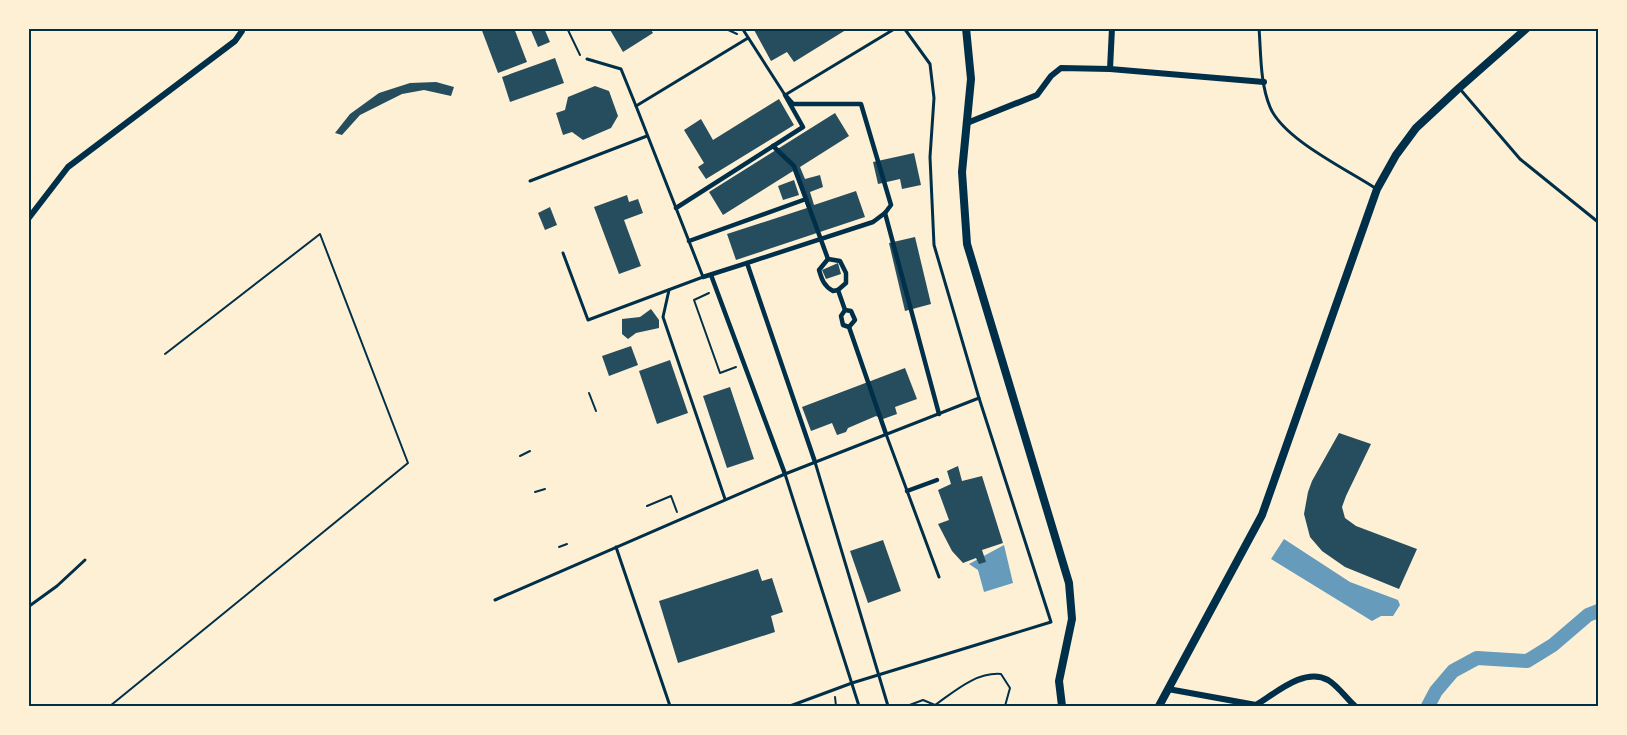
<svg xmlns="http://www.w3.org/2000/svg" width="1627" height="735" viewBox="0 0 1627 735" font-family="Overpass,sans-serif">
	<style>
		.water { fill: #669bbc }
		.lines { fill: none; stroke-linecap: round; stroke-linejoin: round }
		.canal { stroke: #669bbc; stroke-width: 14 }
		.building { fill: #264d5e }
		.path { stroke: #003049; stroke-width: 2 }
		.service { stroke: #003049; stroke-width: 3 }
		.pedestrian { stroke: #003049; stroke-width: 4.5 }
		.minor { stroke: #003049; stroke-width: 6 }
		.tertiary { stroke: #003049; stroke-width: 8 }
		.neatline { fill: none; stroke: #003049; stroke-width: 2 }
	</style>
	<rect width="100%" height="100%" fill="#fdf0d5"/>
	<!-- water -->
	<g class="water">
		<polygon points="1284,539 1350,582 1398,600 1400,605 1393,616 1381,616 1372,621 1271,559"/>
		<polygon points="1004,545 1013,583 984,592 978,570 969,564"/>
	</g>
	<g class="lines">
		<!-- canal -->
		<polyline class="canal" points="1428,706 1436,691 1453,671 1477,658 1527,661 1553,645 1588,615 1598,611"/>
	</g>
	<!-- building -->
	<g class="building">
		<polygon points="481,28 514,28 527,62 498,73"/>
		<polygon points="530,28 544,28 550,42 538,47"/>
		<polygon points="609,28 650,28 653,33 623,52"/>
		<polygon points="753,28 849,28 794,62 787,52 771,61"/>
		<polygon points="555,58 564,83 510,102 502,77"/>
		<polygon points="436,82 454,87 451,96 424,90 402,94 360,115 342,135 335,133 350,114 379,93 410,83"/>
		<polygon points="595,86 609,91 618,116 611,128 583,140 572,132 563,135 556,113 565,110 568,97"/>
		<polygon points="779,99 794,125 706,179 698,167 704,163 684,130 701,119 713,140"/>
		<polygon points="835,113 849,136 800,167 805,179 820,175 823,187 810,192 814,205 856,191 865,217 736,260 727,234 807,208 793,171 723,215 709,192"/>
		<polygon points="914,153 921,185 902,189 900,179 878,184 873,162"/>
		<polygon points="794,180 799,195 783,200 778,186"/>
		<polygon points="627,195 629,202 638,199 643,213 624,220 641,266 619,274 594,207"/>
		<polygon points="550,207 557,225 545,230 538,213"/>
		<polygon points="915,237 931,304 905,311 889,243"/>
		<polygon points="838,263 841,274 826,279 822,270"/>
		<polygon points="651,309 659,320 659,328 636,333 628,339 622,334 622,319 640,317"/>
		<polygon points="631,346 638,365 609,376 602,356"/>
		<polygon points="670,360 688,413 657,424 639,371"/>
		<polygon points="905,368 917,399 895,407 897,414 883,419 876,416 848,428 846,432 837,435 832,423 811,431 802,407"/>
		<polygon points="730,387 754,459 727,468 703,396"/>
		<polygon points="1339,433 1371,444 1346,496 1342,507 1345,518 1356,526 1417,549 1399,589 1345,567 1322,551 1310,537 1304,514 1308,492 1312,481"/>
		<polygon points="958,466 962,481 982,476 1003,543 982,550 986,562 979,564 976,558 963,563 952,551 938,524 949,520 938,490 951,484 947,471"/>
		<polygon points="883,540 901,591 868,603 850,551"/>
		<polygon points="758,569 762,581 772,578 783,612 771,616 775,632 678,663 659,601"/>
	</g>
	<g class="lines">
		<!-- path -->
		<g class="path">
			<polyline points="567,28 580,55"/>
			<polyline points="724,28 737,34"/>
			<polyline points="709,293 694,300 720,373 736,367"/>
			<polyline points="589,393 596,411"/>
			<polyline points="520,456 530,451"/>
			<polyline points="535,492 545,489"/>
			<polyline points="647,506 671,496 677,512"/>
			<polyline points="559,547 567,544"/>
			<polyline points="835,697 836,706"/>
			<polyline points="110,706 408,463 320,234 165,354"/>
			<path d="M907 706 923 700 935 705C955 691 976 672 1001 674L1010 688 1005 706"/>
		</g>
		<!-- service -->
		<g class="service">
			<polyline points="742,28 785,95 896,28"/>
			<path d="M1259 28C1261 54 1260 83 1270 107 1283 139 1346 169 1375 188"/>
			<polyline points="587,59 621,69 636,106"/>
			<polyline points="1460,89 1520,159 1598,222"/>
			<polyline points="530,181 647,136"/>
			<polyline points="563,253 588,320 703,277 636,106 748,38"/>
			<polyline points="669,290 663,317 725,499"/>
			<polyline points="886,434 939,577"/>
			<polyline points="815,462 888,706"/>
			<polyline points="785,474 859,706"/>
			<polyline points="616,547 670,706"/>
			<polyline points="495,600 785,474 979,398 934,245 930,157 934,98 930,64 904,28"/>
			<polyline points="28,607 57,586 85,560"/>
			<polyline points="790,706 852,683 1051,622 979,398"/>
		</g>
		<!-- pedestrian -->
		<g class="pedestrian">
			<polyline points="773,146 794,166 828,259 840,261 846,273 846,283 838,290 845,310 841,316 843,325 849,327 886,434"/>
			<polyline points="676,208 803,127 785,95 793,104 861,104 891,205 885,213 873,222 747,263 815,462"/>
			<polyline points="885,213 939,414"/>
			<polyline points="689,241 806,199"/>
			<path d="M828 259 819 270C822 280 824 286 833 291L838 290"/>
			<polyline points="711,275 785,474"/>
			<polyline points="703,277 747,263"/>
			<polyline points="845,310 851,311 855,320 849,327"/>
			<polyline points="907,491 937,480"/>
		</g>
		<!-- minor -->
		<g class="minor">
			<polyline points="1110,69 1112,28"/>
			<polyline points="967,123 1037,95 1051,76 1061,68 1110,69 1264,82"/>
			<polyline points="28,219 68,167 235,41 242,31 241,28"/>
			<path d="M1168 689 1256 705C1276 693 1304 667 1328 680 1338 686 1347 699 1355 706"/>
		</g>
		<!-- tertiary -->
		<g class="tertiary">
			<polyline points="966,28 971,79 962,172 967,244 1069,583 1072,619 1059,681 1062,706"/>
			<polyline points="1159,706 1262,515 1377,189 1396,155 1416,128 1459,88 1527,28"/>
		</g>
	</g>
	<!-- border -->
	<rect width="1627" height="735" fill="none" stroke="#fdf0d5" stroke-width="60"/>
	<rect x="30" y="30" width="1567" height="675" class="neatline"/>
</svg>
